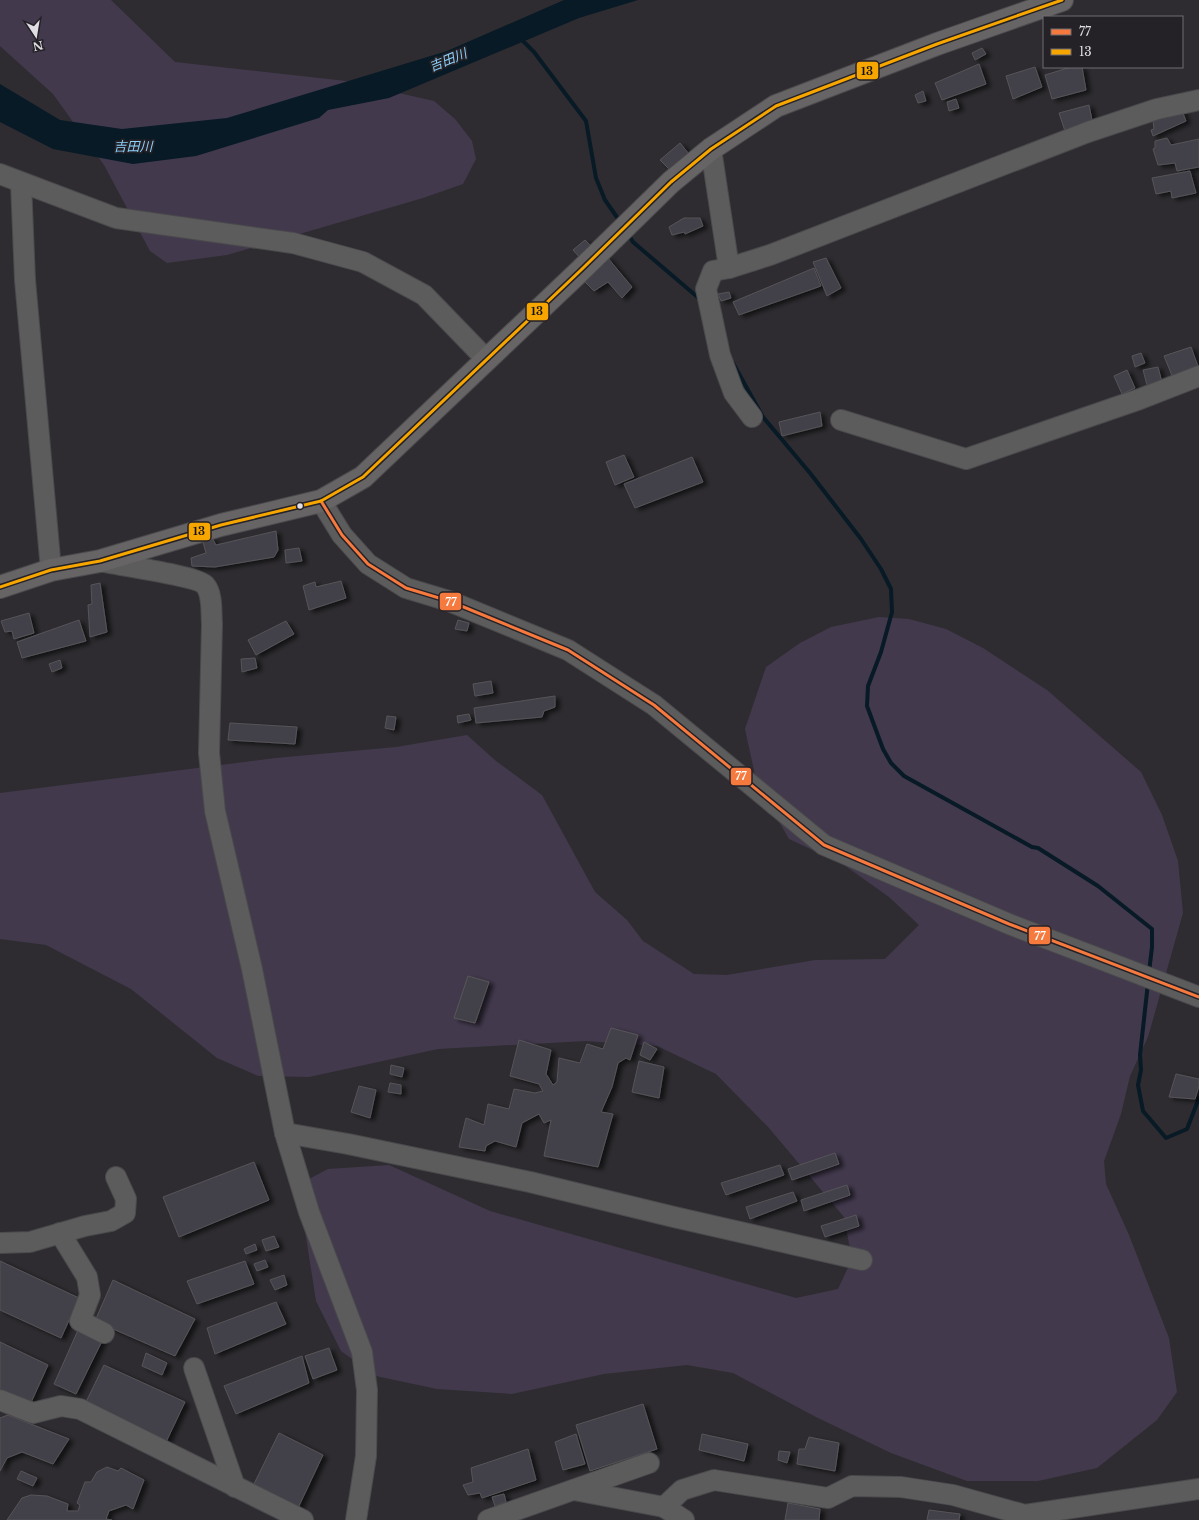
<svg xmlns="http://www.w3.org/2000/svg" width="1199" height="1520" viewBox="0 0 1199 1520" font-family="'Libre Baskerville','Noto Sans JP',serif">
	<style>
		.green { fill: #42394d }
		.water { fill: #071a26 }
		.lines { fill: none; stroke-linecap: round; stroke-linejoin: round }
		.stream { stroke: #071a26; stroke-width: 4 }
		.building { fill: #434049; stroke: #565558; filter: url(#shadow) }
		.minor-casing { stroke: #4a494c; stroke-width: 22 }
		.major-casing { stroke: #4a494c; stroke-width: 24 }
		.minor { stroke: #5d5c5c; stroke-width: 20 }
		.major { stroke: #666465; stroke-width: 22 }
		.bus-1-casing { stroke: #242127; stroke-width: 6 }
		.bus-2-casing { stroke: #242127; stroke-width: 6 }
		.bus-1 { stroke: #f6793e; stroke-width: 3 }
		.bus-2 { stroke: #f7a600; stroke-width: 3 }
		.bus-dot { fill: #e0dee2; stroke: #242127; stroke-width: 1.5 }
		.labels { text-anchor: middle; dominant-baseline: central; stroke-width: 3.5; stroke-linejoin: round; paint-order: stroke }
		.water-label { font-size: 13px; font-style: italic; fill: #8bd1fd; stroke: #242127 }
		.line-badge { stroke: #242127; stroke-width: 1.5 }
		.badge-label { font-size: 11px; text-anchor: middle; font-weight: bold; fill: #fff }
		.pale-badge-label { font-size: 11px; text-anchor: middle; font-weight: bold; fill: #111 }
	</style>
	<defs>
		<filter id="shadow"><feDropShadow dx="4.5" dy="2.5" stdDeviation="2" flood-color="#0009"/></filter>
	</defs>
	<rect width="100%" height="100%" fill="#2e2c30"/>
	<!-- green -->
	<g class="green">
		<polygon points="0,0 111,0 175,62 346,81 434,101 455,119 472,141 476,159 463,184 423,198 227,255 167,263 150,251 104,165 53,94 0,46"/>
		<polygon points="879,617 909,619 946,629 983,648 1047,690 1141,772 1162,815 1178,861 1183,913 1148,1037 1130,1076 1121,1114 1104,1161 1106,1184 1129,1235 1169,1338 1177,1392 1157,1420 1097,1468 1038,1481 967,1481 891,1453 816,1417 733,1373 687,1365 604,1374 512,1394 437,1389 376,1376 341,1351 316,1301 300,1199 307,1180 328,1169 389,1165 490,1211 796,1298 838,1289 852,1259 844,1217 769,1128 716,1074 657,1046 586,1041 438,1049 309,1077 258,1076 217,1058 131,989 46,945 0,939 0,793 276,758 396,747 467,735 496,761 542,795 595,892 627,920 643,941 694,974 727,975 815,960 885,959 919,925 889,897 844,865 789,839 757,784 745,729 766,667 800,643 831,627"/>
	</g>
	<!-- water -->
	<polygon class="water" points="564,0 638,0 579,18 389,98 328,110 319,118 196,156 133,164 53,149 0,122 0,84 60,120 122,129 227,118 447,51"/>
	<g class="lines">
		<!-- stream -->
		<g class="stream">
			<polyline points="519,37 534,52 586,121 596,178 605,200 621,223"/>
			<polyline points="628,234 633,242 701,300"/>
			<polyline points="733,363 763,417 810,473 861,539 881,569 891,589 892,612 881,652 868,686 867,706 883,749 891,763 904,776 1032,847 1038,848 1098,886 1152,929 1152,947 1149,972"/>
			<polyline points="1148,983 1140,1055 1141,1070 1138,1085 1143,1111 1166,1138 1187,1129 1199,1098"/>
		</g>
	</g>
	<!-- building -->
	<g class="building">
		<polygon points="982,48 986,54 975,60 972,53"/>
		<polygon points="979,64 986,84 942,100 935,83"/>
		<polygon points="1035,67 1042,87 1013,99 1006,76"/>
		<polygon points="1071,67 1082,67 1086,90 1052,99 1045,75"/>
		<polygon points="923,91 926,101 918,103 915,95"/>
		<polygon points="956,99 959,108 949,111 947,102"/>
		<polygon points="1089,105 1093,125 1066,134 1059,113"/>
		<polygon points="1181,108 1186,121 1153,136 1151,130 1154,129 1153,120"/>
		<polygon points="1167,138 1171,145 1199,139 1199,167 1177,171 1175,163 1158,165 1153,149 1155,148 1155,141"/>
		<polygon points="680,143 689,154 671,171 660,160"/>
		<polygon points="1190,171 1196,193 1172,198 1171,191 1156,194 1152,178"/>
		<polygon points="684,218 700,218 703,226 685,234 684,232 672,235 669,227"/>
		<polygon points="585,240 593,248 581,259 573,250"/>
		<polygon points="607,257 632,287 622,298 608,282 594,291 583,280"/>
		<polygon points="826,258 841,288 827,296 813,262"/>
		<polygon points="814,268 821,286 739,315 733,302"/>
		<polygon points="729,292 731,298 721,301 718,294"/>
		<polygon points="1191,347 1199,369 1173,378 1164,356"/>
		<polygon points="1141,353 1145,363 1135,367 1132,356"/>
		<polygon points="1158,367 1162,382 1147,385 1143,370"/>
		<polygon points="1127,370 1135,388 1122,394 1114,376"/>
		<polygon points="820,412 822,426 782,436 779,422"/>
		<polygon points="624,455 634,477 615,485 606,462"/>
		<polygon points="692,457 703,482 635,508 624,484"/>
		<polygon points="276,531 278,550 274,557 215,567 192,566 191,558 206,553 203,542 212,538 216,545"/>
		<polygon points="299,548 302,561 286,563 285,550"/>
		<polygon points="341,581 346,598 309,610 303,586 315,582 316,587"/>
		<polygon points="100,583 107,632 90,637 88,605 92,604 91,585"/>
		<polygon points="29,613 34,633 14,639 12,631 5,632 1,621"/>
		<polygon points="79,620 86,641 22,658 17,642"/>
		<polygon points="458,620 469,623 467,631 455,629"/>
		<polygon points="286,621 294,634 256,655 248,640"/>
		<polygon points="255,658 257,668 242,672 241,659"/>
		<polygon points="60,660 62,668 52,672 49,664"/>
		<polygon points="491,681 493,693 475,696 473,684"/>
		<polygon points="555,696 555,707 544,711 542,717 476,723 474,708"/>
		<polygon points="469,714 471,720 458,723 457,716"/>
		<polygon points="387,716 396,717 394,730 385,728"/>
		<polygon points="230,723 297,727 295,744 228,740"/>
		<polygon points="468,976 489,982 475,1023 454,1018"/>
		<polygon points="611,1028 638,1035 630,1060 626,1058 618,1063 612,1087 601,1112 613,1114 598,1167 544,1156 551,1120 544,1123 539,1114 522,1123 516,1147 495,1141 486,1146 485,1151 459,1147 466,1118 484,1125 488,1104 509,1109 514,1089 535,1093 543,1091 539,1084 510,1076 519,1040 551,1050 546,1074 553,1085 557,1082 559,1058 580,1063 587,1044 603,1049"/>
		<polygon points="644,1042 657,1049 650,1060 640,1055"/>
		<polygon points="639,1061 664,1067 659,1098 632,1092"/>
		<polygon points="391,1065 404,1068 402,1077 390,1074"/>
		<polygon points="1176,1074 1199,1079 1199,1086 1195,1099 1169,1097"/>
		<polygon points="390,1083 401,1085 401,1094 388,1092"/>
		<polygon points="359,1086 376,1090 370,1118 351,1112"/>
		<polygon points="835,1153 839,1164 792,1180 788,1169"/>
		<polygon points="254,1162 269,1200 179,1237 163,1197"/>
		<polygon points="780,1165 784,1175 726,1195 721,1183"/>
		<polygon points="847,1185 850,1195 804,1211 801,1200"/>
		<polygon points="793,1192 797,1201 750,1219 746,1207"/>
		<polygon points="856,1215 859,1226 825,1237 821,1226"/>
		<polygon points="274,1236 279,1247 266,1251 262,1240"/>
		<polygon points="255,1244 257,1250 246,1254 244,1249"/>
		<polygon points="265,1260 268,1267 257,1271 254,1264"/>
		<polygon points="0,1261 79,1298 61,1338 0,1310"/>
		<polygon points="245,1261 254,1284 197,1304 187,1281"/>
		<polygon points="284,1275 287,1285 275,1290 270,1280"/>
		<polygon points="113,1280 195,1319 175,1356 95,1321"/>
		<polygon points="276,1302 286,1324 215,1354 207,1328"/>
		<polygon points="79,1328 103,1339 76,1394 54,1384"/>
		<polygon points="0,1342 48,1365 29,1407 0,1393"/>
		<polygon points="329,1348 337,1370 313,1379 305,1356"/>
		<polygon points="146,1353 167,1363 162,1375 142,1366"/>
		<polygon points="302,1356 309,1383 236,1414 224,1386"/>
		<polygon points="104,1365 185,1402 166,1442 85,1404"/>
		<polygon points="643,1404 657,1449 590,1471 576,1425"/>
		<polygon points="8,1415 69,1439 53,1464 22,1452 7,1458 0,1471 0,1418"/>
		<polygon points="279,1433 323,1455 298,1508 253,1486"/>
		<polygon points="576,1434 585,1464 563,1470 555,1442"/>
		<polygon points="702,1434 748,1444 744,1461 699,1450"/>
		<polygon points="809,1437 839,1443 835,1471 797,1464 799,1449 805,1449"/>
		<polygon points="528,1449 536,1480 482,1498 480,1493 468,1495 463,1485 473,1482 471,1468"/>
		<polygon points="779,1451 790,1452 787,1463 778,1460"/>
		<polygon points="107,1467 118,1471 121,1468 144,1480 133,1509 126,1505 109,1511 106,1519 112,1520 7,1520 22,1498 31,1495 47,1496 68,1504 67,1511 78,1511 80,1505 77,1503 85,1482 91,1482 97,1472"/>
		<polygon points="21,1471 37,1478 33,1486 17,1479"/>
		<polygon points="504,1494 506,1502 495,1506 492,1497"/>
		<polygon points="788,1503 820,1509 819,1520 785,1520"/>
		<polygon points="929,1510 960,1514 959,1520 927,1520"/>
	</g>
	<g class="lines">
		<defs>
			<g id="minor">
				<polyline points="711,149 729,268 770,255 1088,132 1157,109 1199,100"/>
				<polyline points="0,174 116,218 293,243 363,262 424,295 486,359"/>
				<polyline points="21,183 25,280 51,570"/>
				<polyline points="729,268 713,271 706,289 720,355 734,393 752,417"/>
				<polyline points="841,420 966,459 1140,399 1199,376"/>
				<polyline points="321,501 342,535 368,564 406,588 449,601 568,650 654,705 824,845 1009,924 1199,997"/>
				<path d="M100 561C117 565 197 576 205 585 213 594 211 613 212 624L209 753 215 811 252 969 285 1133 309 1212 362 1352 367 1390 366 1456 356 1520"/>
				<polyline points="285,1133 348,1144 530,1182 674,1217 862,1260"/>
				<polyline points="60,1233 87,1277 90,1295 80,1321 104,1333"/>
				<polyline points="0,1243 30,1242 85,1226 111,1221 125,1213 126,1199 116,1177"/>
				<polyline points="194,1368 235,1487"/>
				<polyline points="0,1400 33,1413 61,1406 80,1409 303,1520"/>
				<polyline points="574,1490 664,1507 682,1490 714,1480 828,1498 852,1486 901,1487 953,1495 1025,1515 1199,1489"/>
				<polyline points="664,1507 684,1520"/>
				<polyline points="488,1520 649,1463"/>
			</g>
			<polyline id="major" points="0,587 51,570 100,561 221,525 321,501 363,477 581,270 671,182 711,149 776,106 937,44 1062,0"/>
		</defs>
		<!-- minor casing -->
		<use href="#minor" class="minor-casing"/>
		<!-- major casing -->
		<use href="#major" class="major-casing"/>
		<!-- minor -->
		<use href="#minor" class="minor"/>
		<!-- major -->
		<use href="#major" class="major"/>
		<defs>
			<polyline id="bus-1" points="321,501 342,535 368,564 406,588 449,601 568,650 654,705 824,845 1009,924 1199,997"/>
			<polyline id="bus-2" points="0,587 51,570 100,561 221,525 321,501 363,477 581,270 671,182 711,149 776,106 937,44 1062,0"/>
		</defs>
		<!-- bus-1 casing -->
		<use href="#bus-1" class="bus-1-casing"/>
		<!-- bus-2 casing -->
		<use href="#bus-2" class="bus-2-casing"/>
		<!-- bus-1 -->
		<use href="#bus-1" class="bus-1"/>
		<!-- bus-2 -->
		<use href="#bus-2" class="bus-2"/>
	</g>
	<!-- markers -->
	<circle class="bus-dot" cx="300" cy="506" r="3.5"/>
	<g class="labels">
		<!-- water labels -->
		<g class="water-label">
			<text transform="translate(448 60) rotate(-22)">吉田川</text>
			<text x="133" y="146">吉田川</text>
		</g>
	</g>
	<g class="line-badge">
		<rect x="856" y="61" width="23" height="19" rx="4" fill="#f7a600"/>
		<rect x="526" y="302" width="23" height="19" rx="4" fill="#f7a600"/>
		<rect x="188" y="522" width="23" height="19" rx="4" fill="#f7a600"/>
		<rect x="439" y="592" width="23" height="19" rx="4" fill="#f6793e"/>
		<rect x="730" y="767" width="22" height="19" rx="4" fill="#f6793e"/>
		<rect x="1028" y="926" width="23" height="19" rx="4" fill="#f6793e"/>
	</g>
	<g class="badge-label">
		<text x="451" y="606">77</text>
		<text x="741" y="780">77</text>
		<text x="1040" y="940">77</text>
	</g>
	<g class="pale-badge-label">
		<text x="867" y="75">13</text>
		<text x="537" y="315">13</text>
		<text x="199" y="535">13</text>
	</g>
	<!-- legend -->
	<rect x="1043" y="16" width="140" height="52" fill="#242127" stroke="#6f6d72"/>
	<rect x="1051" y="29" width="20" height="6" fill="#f6793e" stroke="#6f6d72"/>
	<text x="1079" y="36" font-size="12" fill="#e0dee2">77</text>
	<rect x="1051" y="49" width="20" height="6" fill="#f7a600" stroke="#6f6d72"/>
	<text x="1079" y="56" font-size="12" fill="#e0dee2">13</text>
	<!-- north arrow -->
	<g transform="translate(36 36) rotate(168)" stroke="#242127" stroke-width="3" paint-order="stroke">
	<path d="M0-3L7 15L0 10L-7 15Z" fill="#e0dee2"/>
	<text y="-6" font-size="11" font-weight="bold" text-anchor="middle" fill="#e0dee2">N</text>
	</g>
</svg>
